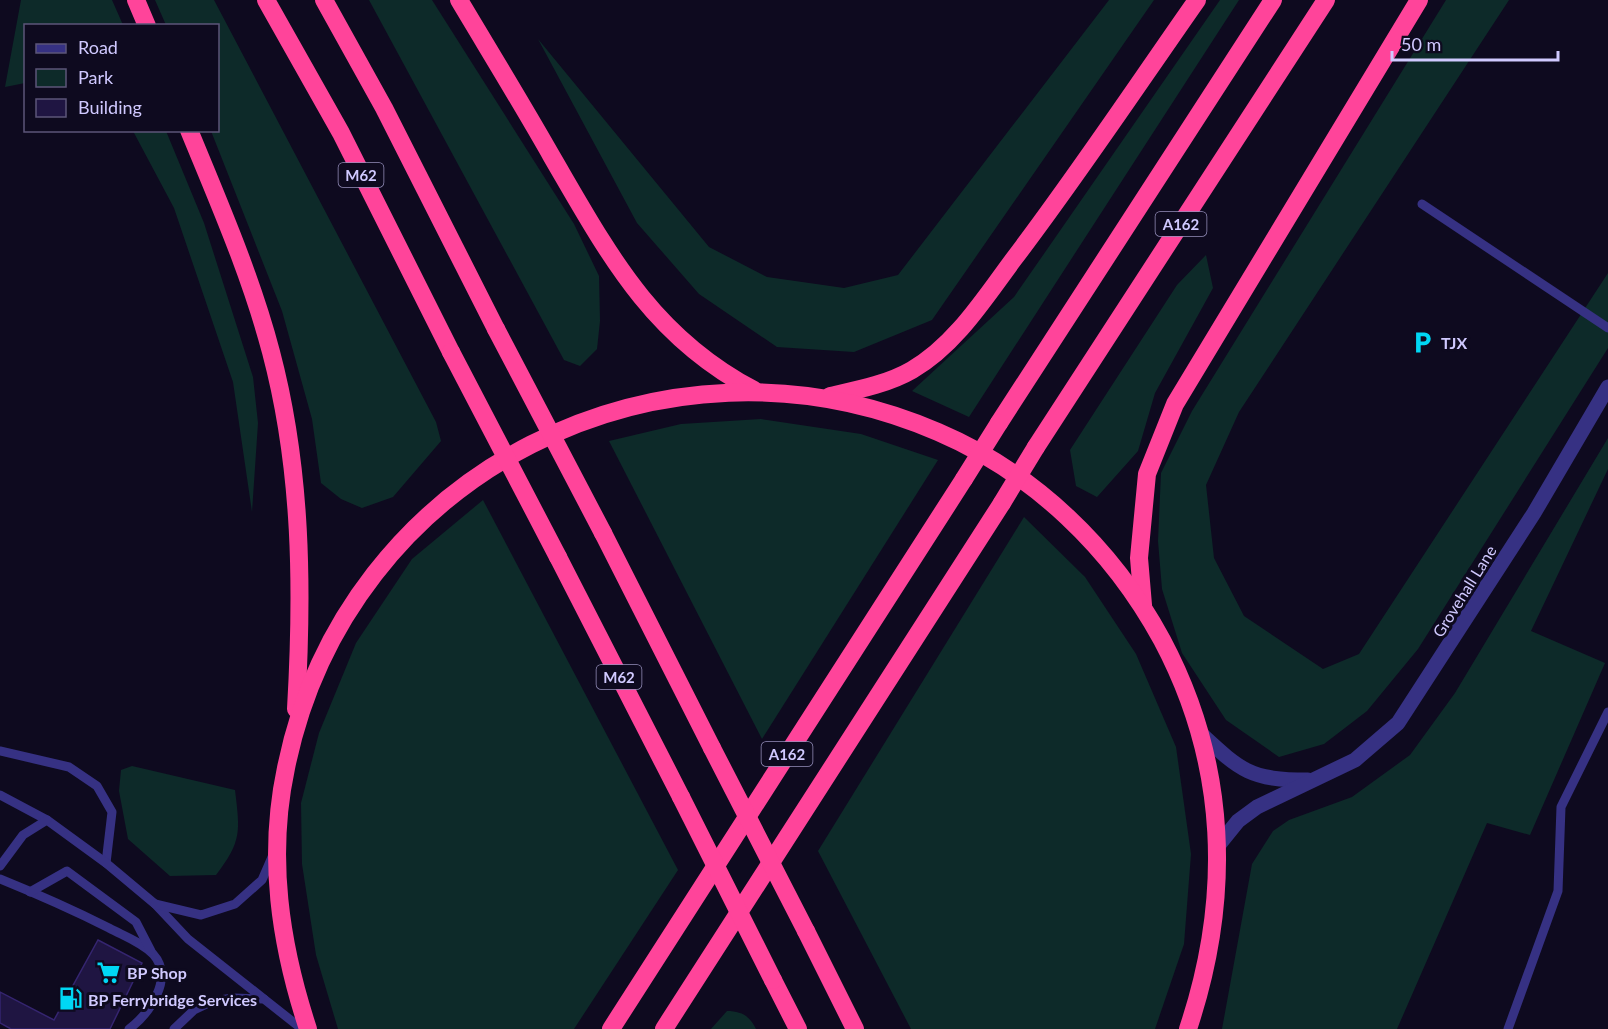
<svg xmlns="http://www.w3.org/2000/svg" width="1608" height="1029" viewBox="0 0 1608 1029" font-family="Lato,sans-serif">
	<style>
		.green { fill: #0d2a29 }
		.building { fill: #1f1542; stroke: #352570; stroke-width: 1.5 }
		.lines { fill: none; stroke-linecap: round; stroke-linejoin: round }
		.lane { stroke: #363183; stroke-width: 9 }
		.street { stroke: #363183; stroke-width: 15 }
		.highway { stroke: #ff449a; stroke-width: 18 }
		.highway-bridge { stroke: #ff449a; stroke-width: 18 }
		.labels { text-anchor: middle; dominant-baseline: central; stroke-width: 6; stroke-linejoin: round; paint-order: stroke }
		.shield { fill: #0e0a1f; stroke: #9690bc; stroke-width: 1.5 }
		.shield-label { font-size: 15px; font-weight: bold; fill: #d0c9ff }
		.poi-label { font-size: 16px; font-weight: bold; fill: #d0c9ff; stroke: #0e0a1f; text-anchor: start }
		.street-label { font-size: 16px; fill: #d0c9ff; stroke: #0e0a1f }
	</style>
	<rect width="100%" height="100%" fill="#0e0a1f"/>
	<!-- green -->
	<g class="green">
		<polygon points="21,0 112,0 123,25 26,26 25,83 5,87"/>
		<polygon points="155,0 214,0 436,422 441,441 393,497 362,508 341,499 321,483 312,419 282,311 211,131 218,130 218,26 166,25"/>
		<polygon points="369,0 432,0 574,224 599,276 600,321 597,349 580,366 564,360"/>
		<polygon points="1109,0 1154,0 932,320 854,352 777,347 699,294 637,223 538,39 709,247 767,277 844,288 898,275"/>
		<polygon points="1220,0 1239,0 969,417 912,391 1014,297"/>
		<polygon points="1446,0 1509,0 1239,412 1206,485 1214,558 1244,616 1323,669 1359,654 1608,273 1608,348 1418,649 1367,711 1324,744 1279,757 1226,720 1182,653 1162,589 1158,541 1161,473 1192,411"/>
		<polygon points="133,131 166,131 204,223 253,377 258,423 252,512 233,382 174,208"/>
		<polygon points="1206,255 1213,288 1155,393 1138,451 1097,497 1076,486 1070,450 1177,285"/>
		<polygon points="761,419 861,434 938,460 762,739 609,441 681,424"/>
		<polygon points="1608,438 1608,469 1531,631 1605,663 1530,835 1487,823 1397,1029 1222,1029 1252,864 1273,831 1289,820 1352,797 1410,755 1455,693"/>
		<polygon points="483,500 678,870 574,1029 338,1029 316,955 302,864 301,803 319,733 356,643 412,559"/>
		<polygon points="1024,517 1085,577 1136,654 1176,747 1191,854 1184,944 1155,1029 911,1029 818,851"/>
		<path d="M132 766 235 790C240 832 242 841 216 875L170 876 128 839 119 791 121 770Z"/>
		<path d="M727 1011C741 1011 750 1016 756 1029H711Z"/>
	</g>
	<!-- building -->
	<polygon class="building" points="98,940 142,963 110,1029 11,1029 0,1023 0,992 54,1020"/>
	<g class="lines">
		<!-- lane -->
		<g class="lane">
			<polyline points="1422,204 1608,328"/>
			<polyline points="0,751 69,767 97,786 112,812 106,863"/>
			<polyline points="0,795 47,820 106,863 155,904 188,939 264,999"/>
			<polyline points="0,866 23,835 47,820"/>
			<path d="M0 879C37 894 73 910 109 928 124 936 141 942 153 954 175 978 149 1014 129 1029"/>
			<polyline points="30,892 67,871 136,922 151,951"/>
			<polyline points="155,904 201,915 235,904 262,880 272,857"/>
			<polyline points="174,1029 194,1010 213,1001 233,998 264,999 302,1029"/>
			<polyline points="1508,1029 1558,891 1561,807 1608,712"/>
		</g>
		<!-- street -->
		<g class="street">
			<path d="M1200 733C1241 771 1250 780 1308 780"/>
			<polyline points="1217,847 1238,821 1257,807 1355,760 1398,723 1534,513 1608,387"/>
		</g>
		<!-- highway -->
		<g class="highway">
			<polyline points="136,0 147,26"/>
			<polyline points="266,0 341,133 451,352"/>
			<polyline points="324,0 384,108 496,329"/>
			<path d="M459 0C490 52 522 104 552 157 608 253 651 336 754 390"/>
			<path d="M189 130C219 203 251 276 271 352 302 469 303 589 296 709"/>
			<path d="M830 396C857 390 888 384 912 370 955 345 984 299 1013 260 1077 176 1136 87 1197 0"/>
			<polyline points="999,423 1273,0"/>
			<polyline points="1036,447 1326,0"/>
			<polyline points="603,533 712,748"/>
			<polyline points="558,557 681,797"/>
			<polyline points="1143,605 1139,558 1147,474 1175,404 1419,0"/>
			<polyline points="806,931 855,1029"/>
			<polyline points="773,980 798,1029"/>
			<path d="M308 1029C280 944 267 857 286 768 346 472 663 313 938 432 1034 473 1112 548 1162 640 1228 764 1232 897 1188 1029"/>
			<polyline points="611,1029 964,479"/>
			<polyline points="664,1029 1002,503"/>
		</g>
		<!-- highway-bridge -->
		<g class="highway-bridge">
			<polyline points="496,329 603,533"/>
			<polyline points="451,352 558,557"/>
			<polyline points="964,479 999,423"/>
			<polyline points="1002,503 1036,447"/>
			<polyline points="712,748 806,931"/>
			<polyline points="681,797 773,980"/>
		</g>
	</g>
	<!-- icons -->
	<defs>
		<symbol id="parking-bare" viewBox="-9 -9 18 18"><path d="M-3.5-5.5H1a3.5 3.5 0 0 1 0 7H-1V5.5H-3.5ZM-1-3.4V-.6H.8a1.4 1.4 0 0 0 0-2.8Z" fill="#00d7f4" stroke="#0e0a1f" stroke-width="2.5" paint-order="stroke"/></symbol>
		<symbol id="supermarket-bare" viewBox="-9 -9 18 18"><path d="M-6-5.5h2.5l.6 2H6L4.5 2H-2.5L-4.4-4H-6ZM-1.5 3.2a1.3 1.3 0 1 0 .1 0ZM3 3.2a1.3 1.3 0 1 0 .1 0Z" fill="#00d7f4" stroke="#0e0a1f" stroke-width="2.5" paint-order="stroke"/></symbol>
		<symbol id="fuel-bare" viewBox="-9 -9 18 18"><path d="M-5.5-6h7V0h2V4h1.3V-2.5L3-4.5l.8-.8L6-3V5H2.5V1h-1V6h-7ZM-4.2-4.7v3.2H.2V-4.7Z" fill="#00d7f4" stroke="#0e0a1f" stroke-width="2.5" paint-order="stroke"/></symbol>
	</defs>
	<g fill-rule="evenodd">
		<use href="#parking-bare" x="1406" y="326" width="33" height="33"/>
		<use href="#supermarket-bare" x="92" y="956" width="33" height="33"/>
		<use href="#fuel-bare" x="54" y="982" width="33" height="33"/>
	</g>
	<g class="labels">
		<!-- shield labels -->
		<g class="shield">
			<rect x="338.5" y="163" width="45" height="24" rx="4.5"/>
			<rect x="1155.5" y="212" width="51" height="24" rx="4.5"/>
			<rect x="596.5" y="665" width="45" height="24" rx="4.5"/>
			<rect x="761.5" y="742" width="51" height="24" rx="4.5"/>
		</g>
		<g class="shield-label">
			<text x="361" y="175">M62</text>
			<text x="1181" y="224">A162</text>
			<text x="619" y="677">M62</text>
			<text x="787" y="754">A162</text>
		</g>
		<!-- poi labels -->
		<g class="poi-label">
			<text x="1441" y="342">TJX</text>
			<text x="127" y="972">BP Shop</text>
			<text x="88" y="999">BP Ferrybridge Services</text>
		</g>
		<!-- street labels -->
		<g class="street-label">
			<text transform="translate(1464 591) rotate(-58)">Grovehall Lane</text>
		</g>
	</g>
	<!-- legend -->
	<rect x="24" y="24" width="195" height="108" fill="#0e0a1f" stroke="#5c5679" stroke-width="1.5"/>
	<rect x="36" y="44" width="30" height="9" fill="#363183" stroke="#5c5679" stroke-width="1.5"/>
	<text x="78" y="54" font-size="18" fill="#d0c9ff">Road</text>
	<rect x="36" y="69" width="30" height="18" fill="#0d2a29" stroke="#5c5679" stroke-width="1.5"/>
	<text x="78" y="84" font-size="18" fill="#d0c9ff">Park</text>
	<rect x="36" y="99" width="30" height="18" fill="#1f1542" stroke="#5c5679" stroke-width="1.5"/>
	<text x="78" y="114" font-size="18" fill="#d0c9ff">Building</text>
	<!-- scale -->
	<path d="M1392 51v9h166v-9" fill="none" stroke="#d0c9ff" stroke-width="3"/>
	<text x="1401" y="51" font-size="18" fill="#d0c9ff" stroke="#0e0a1f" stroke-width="4.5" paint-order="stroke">50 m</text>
</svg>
